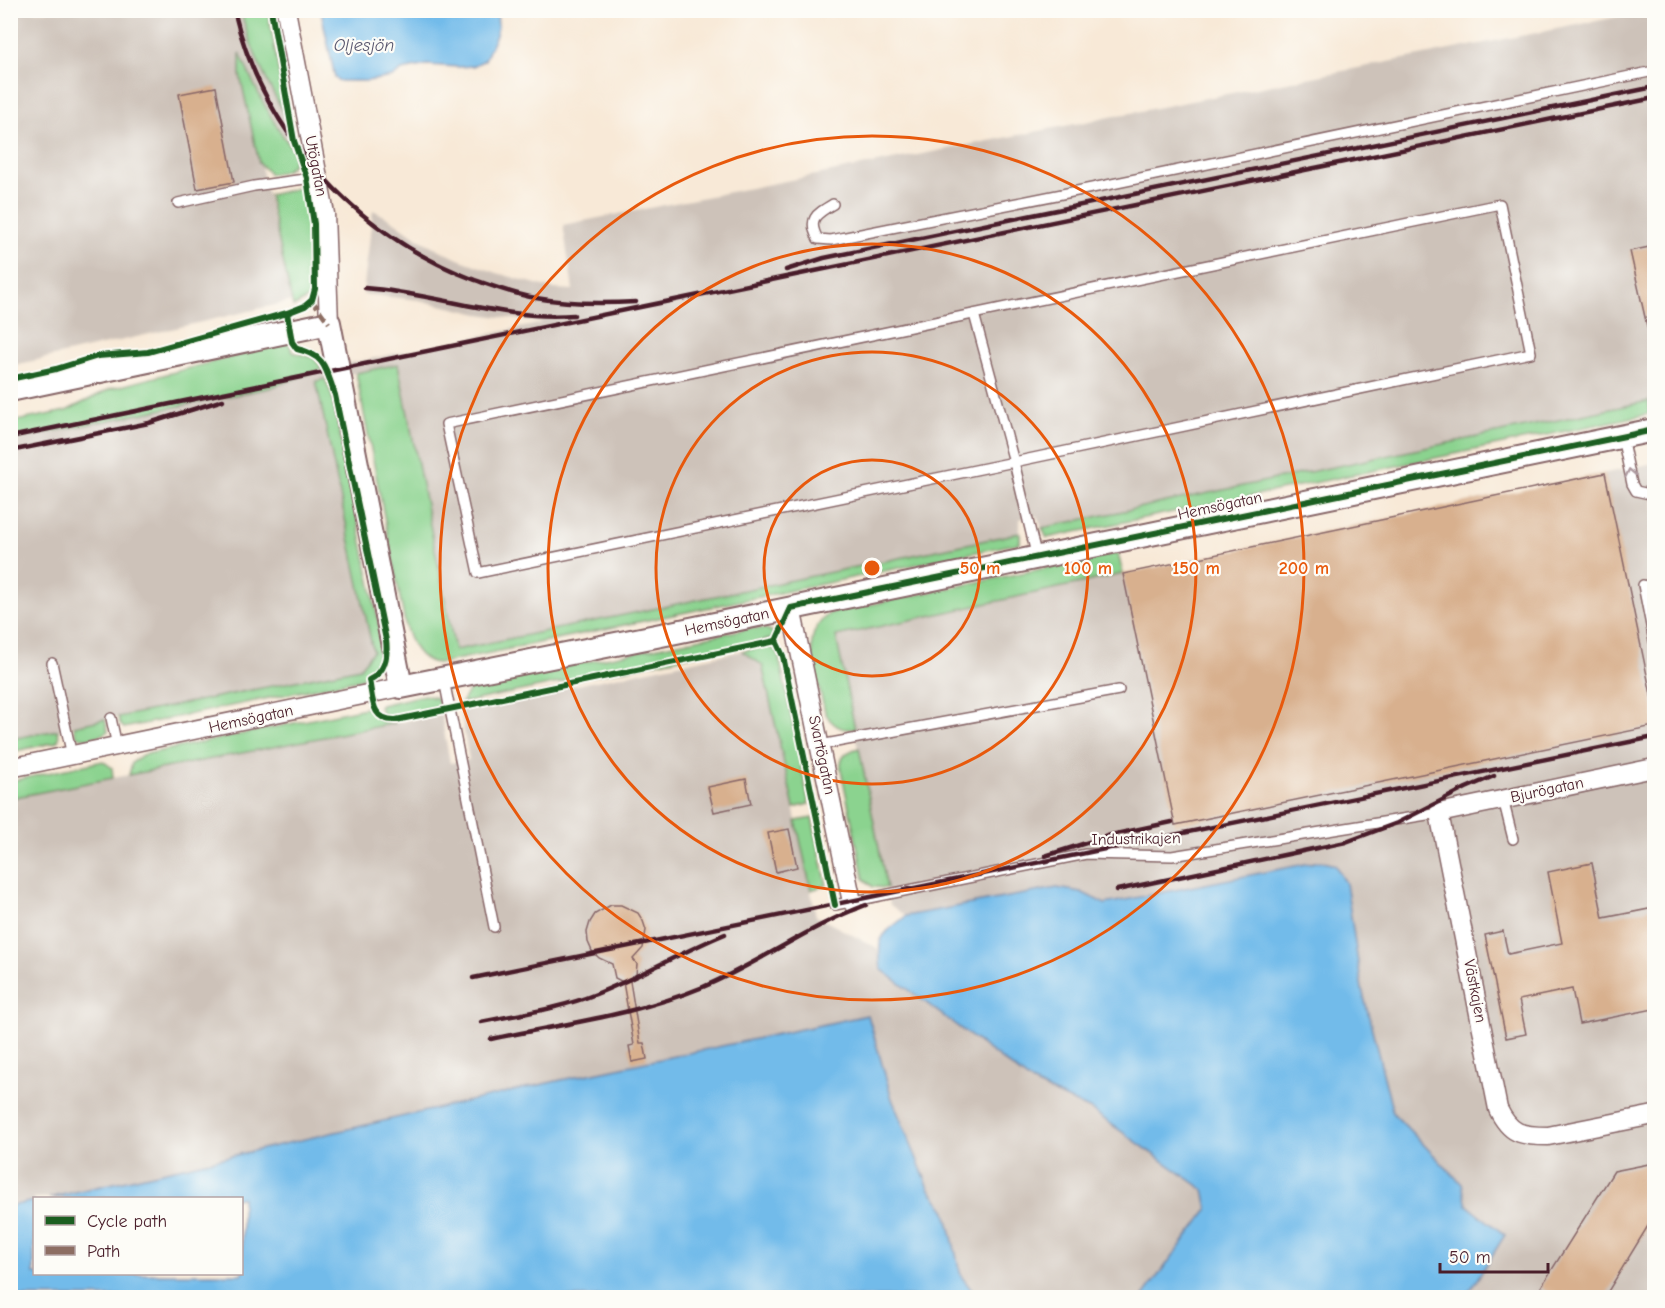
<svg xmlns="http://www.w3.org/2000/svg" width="1665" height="1308" viewBox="0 0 1665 1308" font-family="'Comic Neue',sans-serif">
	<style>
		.industrial { fill: #cdc2b9 }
		.green { fill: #8bd38f; stroke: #6a795d; stroke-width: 1.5 }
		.water { fill: #72bbea; stroke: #5e6d8a; stroke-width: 1.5 }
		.building { fill: #d8b08e }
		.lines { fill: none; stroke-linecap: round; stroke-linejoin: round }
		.service-casing { stroke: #876667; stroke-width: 12 }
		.minor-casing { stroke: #876667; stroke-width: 21 }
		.tertiary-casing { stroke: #876667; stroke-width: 26 }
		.service { stroke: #fff; stroke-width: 9 }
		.minor { stroke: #fff; stroke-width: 18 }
		.tertiary { stroke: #fff; stroke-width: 22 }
		.rail { stroke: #4a1f2b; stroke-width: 4.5 }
		.quiet { stroke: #8d6e63; stroke-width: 4.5; stroke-dasharray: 9 4.5; stroke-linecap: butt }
		.cycleway-casing { stroke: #fdfcf7; stroke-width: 10 }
		.cycleway { stroke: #1b5e20; stroke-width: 6 }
		.oneway { stroke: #ae9aa0 }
		.ring { fill: none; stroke: #e8590c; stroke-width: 3 }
		.labels { text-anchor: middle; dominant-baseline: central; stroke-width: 4.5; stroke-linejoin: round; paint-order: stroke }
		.street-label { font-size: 16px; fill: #4a1f2b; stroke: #fdfcf7 }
		.water-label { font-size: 18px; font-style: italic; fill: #58566e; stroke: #fdfcf7 }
		.centre { fill: #e8590c; stroke: #fdfcf7; stroke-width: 3 }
		.ring-label { font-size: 18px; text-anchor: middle; font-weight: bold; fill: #e8590c; stroke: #fdfcf7; stroke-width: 4.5; stroke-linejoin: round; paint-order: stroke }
	</style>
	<rect width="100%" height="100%" fill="#fdfcf7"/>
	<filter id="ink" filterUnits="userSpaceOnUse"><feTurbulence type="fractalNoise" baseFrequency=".0167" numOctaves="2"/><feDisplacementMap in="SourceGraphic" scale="12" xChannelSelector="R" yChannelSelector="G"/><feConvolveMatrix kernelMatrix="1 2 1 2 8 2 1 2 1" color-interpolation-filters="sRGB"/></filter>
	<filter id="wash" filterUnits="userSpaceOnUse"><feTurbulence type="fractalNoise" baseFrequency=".008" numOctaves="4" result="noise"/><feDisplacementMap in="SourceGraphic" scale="24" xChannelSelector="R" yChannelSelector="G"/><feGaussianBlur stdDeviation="1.35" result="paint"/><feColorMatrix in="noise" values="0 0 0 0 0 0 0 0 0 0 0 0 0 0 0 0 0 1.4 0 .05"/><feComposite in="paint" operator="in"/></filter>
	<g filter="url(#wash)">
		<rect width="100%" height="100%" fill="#f8e9d7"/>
		<!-- industrial -->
		<g class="industrial">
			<polygon points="10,11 241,11 252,48 263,74 287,118 293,150 260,96 240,55 240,75 292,301 11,366"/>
			<polygon points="1647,11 1654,11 1654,436 1649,414 1648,401 1042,528 1037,516 1020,519 1020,533 455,650 398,364 316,381 373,651 360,668 11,739 11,440 269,388 322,369 543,323 479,314 418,300 363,294 373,210 393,221 420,240 458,259 497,273 554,289 573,290 563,225"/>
			<polygon points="1654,463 1654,1297 1466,1297 1505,1235 1467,1205 1462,1184 1393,1113 1362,989 1346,883 1320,861 1104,904 1081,892 1057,888 906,916 890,905 835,636 1123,574"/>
			<polygon points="742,651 762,665 768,685 816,916 877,948 881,969 1033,1083 1091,1110 1204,1190 1208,1209 1142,1297 977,1297 961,1276 946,1211 929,1188 892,1099 868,1015 561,1080 71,1194 49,1198 34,1198 34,1201 11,1206 11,798 441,714 450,763 469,760 460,709"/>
		</g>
		<!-- green -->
		<g class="green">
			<path d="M241 11H268L287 118C267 84 250 49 241 11Z"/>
			<path d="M240 53C252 82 266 110 283 136 288 143 296 152 294 161 291 171 279 173 270 174L259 163 240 75Z"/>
			<polygon points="299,188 302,188 306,192 311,224 311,289 309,298 293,307 269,195"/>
			<polygon points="288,342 293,352 314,358 322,369 269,388 11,440 11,422 66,411 110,389"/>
			<path d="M398 364 455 650 1020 533V543L441 663C421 664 411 645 406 628L356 373Z"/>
			<path d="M325 379 332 396 384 649C382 663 373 672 361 679L124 728 120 724 118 717 360 668 373 651 316 381Z"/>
			<polygon points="1649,401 1649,414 1047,538 1042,528"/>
			<path d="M1118 553 1123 574 836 636 855 729C841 731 831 724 825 712 821 693 808 653 813 636 816 625 822 619 830 613Z"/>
			<path d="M751 628 767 629 776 634 771 639 462 703C467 687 479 685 494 681Z"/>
			<polygon points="768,646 776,650 779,657 809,804 794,808 762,665 742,651"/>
			<polygon points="424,695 437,698 440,707 390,717 383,715 379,707 381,705"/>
			<polygon points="370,707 379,720 396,723 129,775 132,763 142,755"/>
			<path d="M105 719 108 731C101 736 83 742 76 735L74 726Z"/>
			<polygon points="58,730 59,738 57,742 11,752 11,739"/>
			<path d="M859 748 887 888 873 887 864 879 841 770C839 758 847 751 859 748Z"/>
			<polygon points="103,761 112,768 113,778 11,798 11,781"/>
			<polygon points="812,818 827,885 811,890 796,821"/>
		</g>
		<!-- water -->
		<g class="water">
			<polygon points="321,11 497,11 498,27 496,35 485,60 473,66 459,67 427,65 402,70 392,77 367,81 339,81 335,78"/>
			<path d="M1320 861 1335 865 1346 883 1362 989 1393 1113 1462 1184 1467 1205 1505 1235 1466 1297H1142L1208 1209 1204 1190 1091 1110 1033 1083 881 969C876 936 881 936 906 916L1057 888 1081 892 1105 904Z"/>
			<polygon points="868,1015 892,1099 929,1188 946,1211 961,1276 977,1297 11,1297 11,1206 34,1201 34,1274 242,1274 242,1198 49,1198 561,1080"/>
		</g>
		<g id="blocks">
			<!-- building -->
			<g class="building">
				<polygon points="216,87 234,182 197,189 179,94"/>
				<polygon points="1654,246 1654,357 1630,251"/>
				<polygon points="10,293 15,307 10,308"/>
				<polygon points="1605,473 1654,709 1654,726 1175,825 1123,574"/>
				<polygon points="746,779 751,804 714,812 708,787"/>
				<polygon points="789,829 797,867 776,872 768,833"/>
				<polygon points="1592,863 1603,918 1654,908 1654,1009 1579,1024 1572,989 1519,1000 1526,1034 1506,1038 1485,935 1503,931 1508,954 1562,943 1548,872"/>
				<polygon points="611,905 621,905 638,913 643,921 646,930 643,948 633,959 637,964 636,975 630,981 640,1043 644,1043 647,1059 632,1062 629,1046 634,1045 623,982 615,978 612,964 599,958 592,951 588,942 587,932 590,922 595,914"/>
				<polygon points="1654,1163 1654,1216 1604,1298 1557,1298 1541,1287 1614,1171"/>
			</g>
		</g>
	</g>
	<g filter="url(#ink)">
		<use href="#blocks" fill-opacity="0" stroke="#876667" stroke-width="1.5"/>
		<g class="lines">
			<defs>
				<g id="service">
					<polyline points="178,203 254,186 319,177"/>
					<path d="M833 204C816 214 807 219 818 239L831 240 1107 185 1654 71"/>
					<polygon points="1500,204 1531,353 1014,462 478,573 446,424"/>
					<polyline points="974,314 1014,462 1037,558"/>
					<polyline points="1653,384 1654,392"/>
					<polyline points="1622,437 1632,484 1636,491 1654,495"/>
					<polyline points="1643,585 1654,641"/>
					<polyline points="52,663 72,756"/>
					<polyline points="444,680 494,927"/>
					<polyline points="111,718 117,746"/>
					<polyline points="820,745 1119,690"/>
					<polyline points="1503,799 1513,839"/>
					<polyline points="835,905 1086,854 1172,856 1439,813"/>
				</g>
				<g id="minor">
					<polyline points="286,10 325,214 329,323"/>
					<polyline points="791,608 852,902"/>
					<polyline points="10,768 401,687"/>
					<path d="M1654 768 1439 813 1498 1109C1510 1134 1521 1136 1548 1136L1654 1115"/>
				</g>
				<polyline id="tertiary" points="10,390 329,323 401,687 676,632 1654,430"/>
			</defs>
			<!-- service casing -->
			<use href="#service" class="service-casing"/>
			<!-- minor casing -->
			<use href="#minor" class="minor-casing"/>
			<!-- tertiary casing -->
			<use href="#tertiary" class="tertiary-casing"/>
			<!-- service -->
			<use href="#service" class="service"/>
			<!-- minor -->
			<use href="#minor" class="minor"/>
			<!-- tertiary -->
			<use href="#tertiary" class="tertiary"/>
			<!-- rail -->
			<g class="rail">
				<path d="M234 10C263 134 358 236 475 280 495 287 516 295 536 298 569 304 602 304 636 302"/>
				<polyline points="786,270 824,258 1654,87"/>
				<path d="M365 288C435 293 503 321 574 315"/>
				<polyline points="10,437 1654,98"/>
				<polyline points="10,451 149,423 223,400"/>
				<polyline points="1045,856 1111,835 1172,822"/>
				<polyline points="1117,890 1346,842 1397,823 1466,788 1494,776"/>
				<polyline points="473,978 1654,737"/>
				<path d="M481 1022C519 1014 559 1009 596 994 640 977 681 952 725 934"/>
				<path d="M491 1039C562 1024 636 1015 703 987 760 963 809 926 866 905"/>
			</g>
			<!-- quiet -->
			<polyline class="quiet" points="312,300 329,323"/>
			<defs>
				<g id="cycleway">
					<polyline points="271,10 294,141 307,178 314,224 315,289 312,300 305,306 287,313"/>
					<path d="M10 379 56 369 98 356 148 352 287 313 292 342 297 349C326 355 326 370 335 395L386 640C388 656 386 672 369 680 373 699 371 721 396 720L776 641"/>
					<polyline points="776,641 791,608 1654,430"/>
					<polyline points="776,641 783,656 835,905"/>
				</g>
			</defs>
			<!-- cycleway casing -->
			<use href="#cycleway" class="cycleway-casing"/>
			<!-- cycleway -->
			<use href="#cycleway" class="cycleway"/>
		</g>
		<!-- one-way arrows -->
		<defs><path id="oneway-chevron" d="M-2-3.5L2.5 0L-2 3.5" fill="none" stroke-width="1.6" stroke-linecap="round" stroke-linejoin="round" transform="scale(1.5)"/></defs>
		<use class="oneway" href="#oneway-chevron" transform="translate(1630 473) rotate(-102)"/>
	</g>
	<!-- distance rings -->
	<g class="ring">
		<circle cx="872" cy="568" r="108"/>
		<circle cx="872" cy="568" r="216"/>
		<circle cx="872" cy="568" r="324"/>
		<circle cx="872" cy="568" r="432"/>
	</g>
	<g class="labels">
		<!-- street labels -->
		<g class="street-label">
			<text transform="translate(316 166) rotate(79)">Utögatan</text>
			<text transform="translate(1220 506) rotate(-12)">Hemsögatan</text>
			<text transform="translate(727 622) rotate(-12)">Hemsögatan</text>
			<text transform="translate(251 719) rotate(-12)">Hemsögatan</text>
			<text transform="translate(822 755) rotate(78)">Svartögatan</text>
			<text transform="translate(1547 790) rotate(-12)">Bjurögatan</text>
			<text transform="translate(1136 839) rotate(-1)">Industrikajen</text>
			<text transform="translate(1475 991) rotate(79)">Västkajen</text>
		</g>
		<!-- water labels -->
		<g class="water-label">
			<text x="364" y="45">Oljesjön</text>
		</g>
	</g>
	<circle cx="872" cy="568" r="9" class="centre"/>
	<g class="ring-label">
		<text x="980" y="574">50 m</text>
		<text x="1088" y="574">100 m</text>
		<text x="1196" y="574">150 m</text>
		<text x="1304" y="574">200 m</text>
	</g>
	<!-- margin -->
	<rect width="1665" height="1308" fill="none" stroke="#fdfcf7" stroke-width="36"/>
	<!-- legend -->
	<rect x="33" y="1197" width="210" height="78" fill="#fdfcf7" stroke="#b5a4a5" stroke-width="1.5"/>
	<rect x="45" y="1216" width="30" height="9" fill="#1b5e20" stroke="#b5a4a5" stroke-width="1.5"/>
	<text x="87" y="1227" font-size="18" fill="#4a1f2b">Cycle path</text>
	<rect x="45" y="1246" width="30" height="9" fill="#8d6e63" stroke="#b5a4a5" stroke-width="1.5"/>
	<text x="87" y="1257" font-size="18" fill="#4a1f2b">Path</text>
	<!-- scale -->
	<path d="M1440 1263v9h108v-9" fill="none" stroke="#4a1f2b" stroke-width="3"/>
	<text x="1449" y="1263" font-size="18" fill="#4a1f2b" stroke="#fdfcf7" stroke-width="4.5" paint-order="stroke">50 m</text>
</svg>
